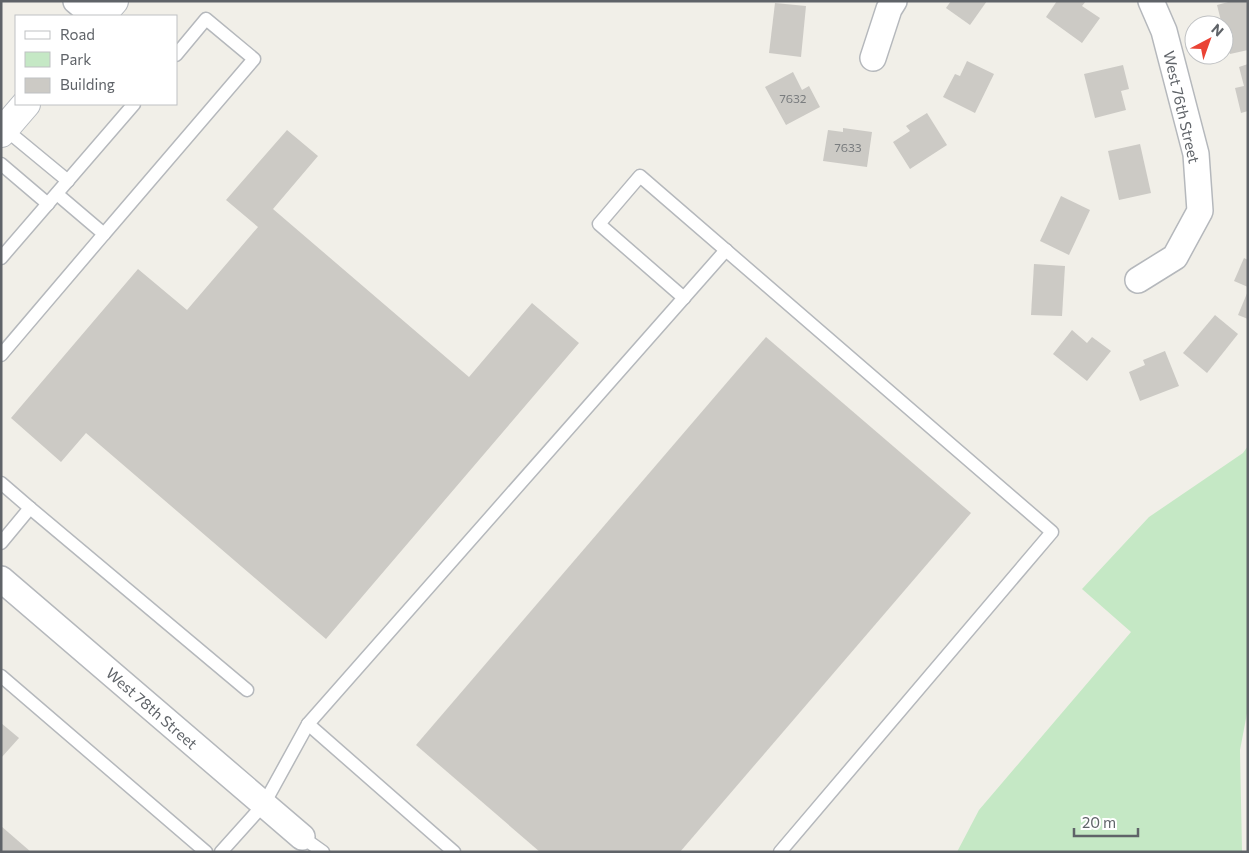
<svg xmlns="http://www.w3.org/2000/svg" width="1249" height="853" viewBox="0 0 1249 853" font-family="Commissioner,sans-serif">
	<style>
		.green { fill: #c5e8c5 }
		.building { fill: #cccac5 }
		.lines { fill: none; stroke-linecap: round; stroke-linejoin: round }
		.lane-casing { stroke: #b5b8bc; stroke-width: 15 }
		.street-casing { stroke: #b5b8bc; stroke-width: 28 }
		.secondary-casing { stroke: #b6babf; stroke-width: 30 }
		.lane { stroke: #fff; stroke-width: 12 }
		.street { stroke: #fff; stroke-width: 25 }
		.secondary { stroke: #fff; stroke-width: 28 }
		.labels { text-anchor: middle; dominant-baseline: central; stroke-width: 4.5; stroke-linejoin: round; paint-order: stroke }
		.number-label { font-size: 12px; fill: #7a7d7f }
		.street-label { font-size: 15px; fill: #5f6368; stroke: #fff }
	</style>
	<rect width="100%" height="100%" fill="#f1efe8"/>
	<!-- green -->
	<polygon class="green" points="1248,446 1248,708 1240,750 1242,852 957,852 979,810 1131,632 1082,589 1149,517 1243,453"/>
	<!-- building -->
	<g class="building">
		<polygon points="951,1 987,1 970,25 946,8"/>
		<polygon points="1057,1 1086,1 1082,6 1100,18 1082,43 1046,17"/>
		<polygon points="1232,1 1248,1 1248,50 1230,54 1224,32 1224,25 1222,25 1217,5"/>
		<polygon points="775,3 806,6 801,57 769,53"/>
		<polygon points="967,61 994,74 975,113 943,97 955,74 960,76"/>
		<polygon points="1248,64 1248,111 1241,113 1235,88 1244,86 1239,67"/>
		<polygon points="1123,65 1129,89 1121,91 1126,110 1095,118 1084,74"/>
		<polygon points="793,72 802,90 809,86 820,107 786,125 765,87"/>
		<polygon points="927,113 947,145 910,169 893,142 910,131 906,126"/>
		<polygon points="843,128 872,132 867,167 823,161 828,130 843,132"/>
		<polygon points="287,130 318,156 273,209 469,377 532,303 579,343 326,639 86,433 61,462 11,418 138,269 187,310 258,227 226,200"/>
		<polygon points="1140,144 1151,193 1119,200 1108,151"/>
		<polygon points="1061,196 1090,210 1069,255 1040,241"/>
		<polygon points="1244,258 1248,260 1248,287 1234,281"/>
		<polygon points="1034,264 1065,266 1062,316 1031,315"/>
		<polygon points="1248,291 1248,319 1238,315"/>
		<polygon points="1215,315 1238,334 1207,373 1183,353"/>
		<polygon points="1072,330 1087,343 1092,337 1111,351 1087,381 1053,354"/>
		<polygon points="766,337 971,513 680,852 540,852 416,745"/>
		<polygon points="1165,351 1179,386 1140,401 1129,372 1145,365 1143,360"/>
		<polygon points="1,723 19,738 1,758"/>
		<polygon points="1,826 31,852 1,852"/>
	</g>
	<g class="lines">
		<defs>
			<g id="lane">
				<polyline points="5,129 68,181"/>
				<polyline points="1,164 48,204"/>
				<polyline points="104,234 254,59 206,19 176,55"/>
				<polyline points="1,258 134,104"/>
				<polyline points="684,298 599,224 640,176 1052,532 780,852"/>
				<polyline points="1,355 104,234 57,194"/>
				<polyline points="1,483 30,508 1,543"/>
				<polyline points="30,508 247,690"/>
				<polyline points="1,676 206,852"/>
				<polyline points="308,724 454,852"/>
				<polyline points="302,837 323,852"/>
				<polyline points="221,852 264,804 308,724 726,250"/>
			</g>
			<g id="street">
				<polyline points="76,1 94,16"/>
				<polyline points="873,58 889,9 894,1"/>
				<polyline points="1138,280 1175,257 1200,211 1196,154 1164,31 1151,1"/>
				<polyline points="1,579 302,837"/>
			</g>
			<g id="secondary">
				<polyline points="101,16 114,1"/>
				<polyline points="1,133 26,104"/>
			</g>
		</defs>
		<!-- lane casing -->
		<use href="#lane" class="lane-casing"/>
		<!-- street casing -->
		<use href="#street" class="street-casing"/>
		<!-- secondary casing -->
		<use href="#secondary" class="secondary-casing"/>
		<!-- lane -->
		<use href="#lane" class="lane"/>
		<!-- street -->
		<use href="#street" class="street"/>
		<!-- secondary -->
		<use href="#secondary" class="secondary"/>
	</g>
	<g class="labels">
		<!-- number labels -->
		<g class="number-label">
			<text x="793" y="98">7632</text>
			<text x="848" y="147">7633</text>
		</g>
		<!-- street labels -->
		<g class="street-label">
			<text transform="translate(1182 107) rotate(77)">West 76th Street</text>
			<text transform="translate(152 708) rotate(41)">West 78th Street</text>
		</g>
	</g>
	<!-- border -->
	<rect width="1249" height="853" fill="none" stroke="#5f6368" stroke-width="5"/>
	<!-- legend -->
	<rect x="15" y="15" width="162" height="90" fill="#ffffff" stroke="#bfc1c3"/>
	<rect x="25" y="31" width="25" height="8" fill="#ffffff" stroke="#bfc1c3"/>
	<text x="60" y="40" font-size="15" fill="#5f6368">Road</text>
	<rect x="25" y="52" width="25" height="15" fill="#c5e8c5" stroke="#bfc1c3"/>
	<text x="60" y="65" font-size="15" fill="#5f6368">Park</text>
	<rect x="25" y="78" width="25" height="15" fill="#cccac5" stroke="#bfc1c3"/>
	<text x="60" y="90" font-size="15" fill="#5f6368">Building</text>
	<!-- north arrow -->
	<g transform="translate(1209 40) rotate(41)"><circle r="24" fill="#ffffff" stroke="#bfc1c3"/>
	<path d="M0-4L9 19L0 12L-9 19Z" fill="#ea4335"/>
	<text y="-8" font-size="14" font-weight="bold" text-anchor="middle" fill="#5f6368">N</text>
	</g>
	<!-- scale -->
	<path d="M1074 828v8h64v-8" fill="none" stroke="#5f6368" stroke-width="2.5"/>
	<text x="1082" y="828" font-size="15" fill="#5f6368" stroke="#ffffff" stroke-width="4" paint-order="stroke">20 m</text>
</svg>
